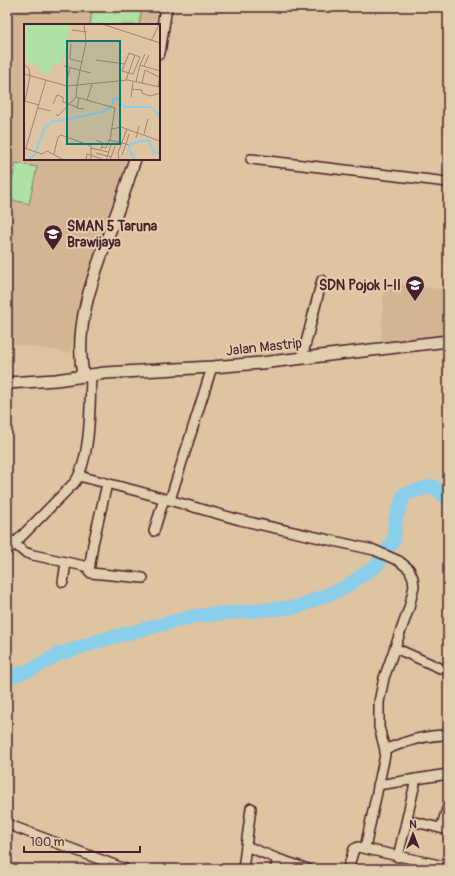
<svg xmlns="http://www.w3.org/2000/svg" width="455" height="876" viewBox="0 0 455 876" font-family="Pangolin,sans-serif">
	<style>
		.built { fill: #d3b594 }
		.green { fill: #aee1a2; stroke: #7c8066 }
		.lines { fill: none; stroke-linecap: round; stroke-linejoin: round }
		.river { stroke: #89ceeb; stroke-width: 14 }
		.minor-casing { stroke: #4a1f2b; stroke-width: 12 }
		.tertiary-casing { stroke: #4a1f2b; stroke-width: 14 }
		.minor { stroke: #e1ceac; stroke-width: 9 }
		.tertiary { stroke: #e1ceac; stroke-width: 11 }
		.labels { text-anchor: middle; dominant-baseline: central; stroke-width: 4; stroke-linejoin: round; paint-order: stroke }
		.poi-label { font-size: 14px; font-weight: bold; fill: #4a1f2b; stroke: #e1ceac; text-anchor: start }
		.street-label { font-size: 14px; fill: #4a1f2b; stroke: #e1ceac }
		.inset-river { fill: none; stroke: #89ceeb; stroke-width: 2 }
		.inset-road { fill: none; stroke: #a38272; stroke-width: 1 }
		.view { fill: #0f766e; fill-opacity: 0.15; stroke: #0f766e; stroke-width: 2 }
		.inset-edge { fill: none; stroke: #4a1f2b; stroke-width: 2 }
	</style>
	<rect width="100%" height="100%" fill="#dec4a1"/>
	<filter id="ink" filterUnits="userSpaceOnUse"><feTurbulence type="fractalNoise" baseFrequency=".025" numOctaves="2"/><feDisplacementMap in="SourceGraphic" scale="8" xChannelSelector="R" yChannelSelector="G"/><feConvolveMatrix kernelMatrix="1 2 1 2 8 2 1 2 1" color-interpolation-filters="sRGB"/></filter>
	<g filter="url(#ink)">
		<!-- built -->
		<g class="built">
			<polygon points="7,7 158,7 155,25 25,25 25,159 127,159 70,353 7,343"/>
			<polygon points="384,282 448,290 448,314 442,339 381,344"/>
		</g>
		<!-- green -->
		<g class="green">
			<polygon points="93,7 142,7 139,25 90,25"/>
			<polygon points="16,163 37,167 29,204 8,199"/>
		</g>
		<g class="lines">
			<!-- river -->
			<polyline class="river" points="7,678 33,669 57,655 102,640 195,616 297,607 344,588 376,566 394,540 395,521 404,494 433,486 448,499"/>
			<defs>
				<g id="minor">
					<polyline points="251,159 448,182"/>
					<polyline points="302,358 322,280"/>
					<polyline points="79,476 137,491 240,520 374,550 399,561 409,569 413,578 414,586 409,608 384,678 379,702 379,727 385,750 385,755 365,848"/>
					<polyline points="107,484 93,544 89,571 91,573 143,578"/>
					<polyline points="170,500 212,367"/>
					<polyline points="154,531 164,499"/>
					<polyline points="7,537 24,552 33,555 89,567"/>
					<path d="M7 551 75 482C91 458 90 404 91 374"/>
					<polyline points="63,582 66,563"/>
					<polyline points="395,648 440,668"/>
					<path d="M385 750C406 741 425 735 448 735"/>
					<polyline points="378,785 448,774"/>
					<polyline points="407,820 448,830"/>
					<polyline points="7,824 125,869"/>
					<polyline points="441,828 448,806"/>
					<polyline points="246,846 278,859 308,869"/>
					<polyline points="398,857 416,779"/>
					<polyline points="243,869 251,808"/>
					<polyline points="275,869 278,859"/>
					<polyline points="348,869 354,849 358,847 448,867"/>
				</g>
				<g id="tertiary">
					<polyline points="159,53 166,7"/>
					<path d="M83 375C73 322 96 270 114 220 122 200 128 180 135 159"/>
					<polyline points="7,383 56,380 105,373 212,367 261,363 448,341"/>
				</g>
			</defs>
			<!-- minor casing -->
			<use href="#minor" class="minor-casing"/>
			<!-- tertiary casing -->
			<use href="#tertiary" class="tertiary-casing"/>
			<!-- minor -->
			<use href="#minor" class="minor"/>
			<!-- tertiary -->
			<use href="#tertiary" class="tertiary"/>
		</g>
	</g>
	<!-- icons -->
	<defs>
		<symbol id="school-pin" viewBox="-11 -11 22 30"><path d="M0 17L-7.5 6A9.5 9.5 0 1 1 7.5 6Z" fill="#4a1f2b" stroke="#e1ceac"/><path d="M0-5L7-2L0 1L-7-2ZM-4 1L0 2.5L4 1V4Q0 6-4 4Z" fill="#fff"/></symbol>
	</defs>
	<g fill-rule="evenodd">
		<use href="#school-pin" x="42" y="223" width="22" height="30"/>
		<use href="#school-pin" x="404" y="274" width="22" height="30"/>
	</g>
	<g class="labels">
		<!-- poi labels -->
		<g class="poi-label">
			<text x="67" y="226">SMAN 5 Taruna<tspan x="67" dy="16">Brawijaya</tspan></text>
			<text x="401" y="285" text-anchor="end">SDN Pojok I-II</text>
		</g>
		<!-- street labels -->
		<g class="street-label">
			<text transform="translate(264 347) rotate(-6)">Jalan Mastrip</text>
		</g>
	</g>
	<!-- overview -->
	<g transform="translate(24 24)">
		<rect width="136" height="136" fill="#dec4a1"/>
		<path d="M0 0H46L40 31 36 39 28 42 25 36 12 35 0 28Z" fill="#aee1a2"/>
		<path d="M0 28 12 35H24L28 42 25 50 16 47 17 44 7 39 0 38Z" fill="#aee1a2"/>
		<path class="inset-river" d="M35 97 78 88 87 83 90 75 93 74 100 83H127L136 92M4 136 11 130 21 103 30 96 35 97M111 136 105 125 107 120 113 118 125 116 129 127 136 130"/>
		<path class="inset-road" d="M78 0 136 19M48 6 63 8M127 17 135 1M47 20 46 35 58 38M105 29 116 33 109 50 98 47ZM72 36 101 40M0 40 5 45 6 52 1 77 15 81M116 41 121 30M40 42 55 46M120 42 125 31M55 46 67 49M121 46 135 53M0 50 43 62 104 56 136 63M43 56 46 44M102 56 111 31M112 58 116 41 136 47M118 59 121 46M53 61 62 18 60 0M134 63 136 51M108 65 118 66V69L126 72 136 69M52 73 91 84 86 116M107 73 109 58M55 74 53 84 60 85M63 76 68 60M29 80 33 71 39 73V78L53 83M14 84 27 87M32 90 34 92 52 73 53 61M88 105 97 103 136 117M120 110 124 95M112 114 115 102M72 116 79 119 77 125M105 121 102 120 105 110M78 123 82 124 85 116 102 120 98 131M0 124 18 130 23 127 40 136M2 124 22 56M67 124 84 128M72 129 87 133M30 130 34 113 37 111 67 122V136M62 136 63 130 78 135M82 136 87 121M86 136 91 122M95 136 94 129 103 105"/>
		<path class="view" d="M43 17H96V120H43Z"/>
		<rect width="136" height="136" class="inset-edge"/>
	</g>
	<!-- margin -->
	<rect width="455" height="876" fill="none" stroke="#e1ceac" stroke-width="24"/>
	<rect x="12" y="12" width="431" height="852" fill="none" stroke="#4a1f2b" stroke-width="1.5" filter="url(#ink)"/>
	<!-- north arrow -->
	<g transform="translate(413 834)" stroke="#e1ceac" stroke-width="3" paint-order="stroke">
	<path d="M0-3L7 15L0 10L-7 15Z" fill="#4a1f2b"/>
	<text y="-6" font-size="11" font-weight="bold" text-anchor="middle" fill="#4a1f2b">N</text>
	</g>
	<!-- scale -->
	<path d="M24 846v6h116v-6" fill="none" stroke="#4a1f2b" stroke-width="2"/>
	<text x="30" y="846" font-size="12" fill="#4a1f2b" stroke="#e1ceac" stroke-width="3" paint-order="stroke">100 m</text>
</svg>
